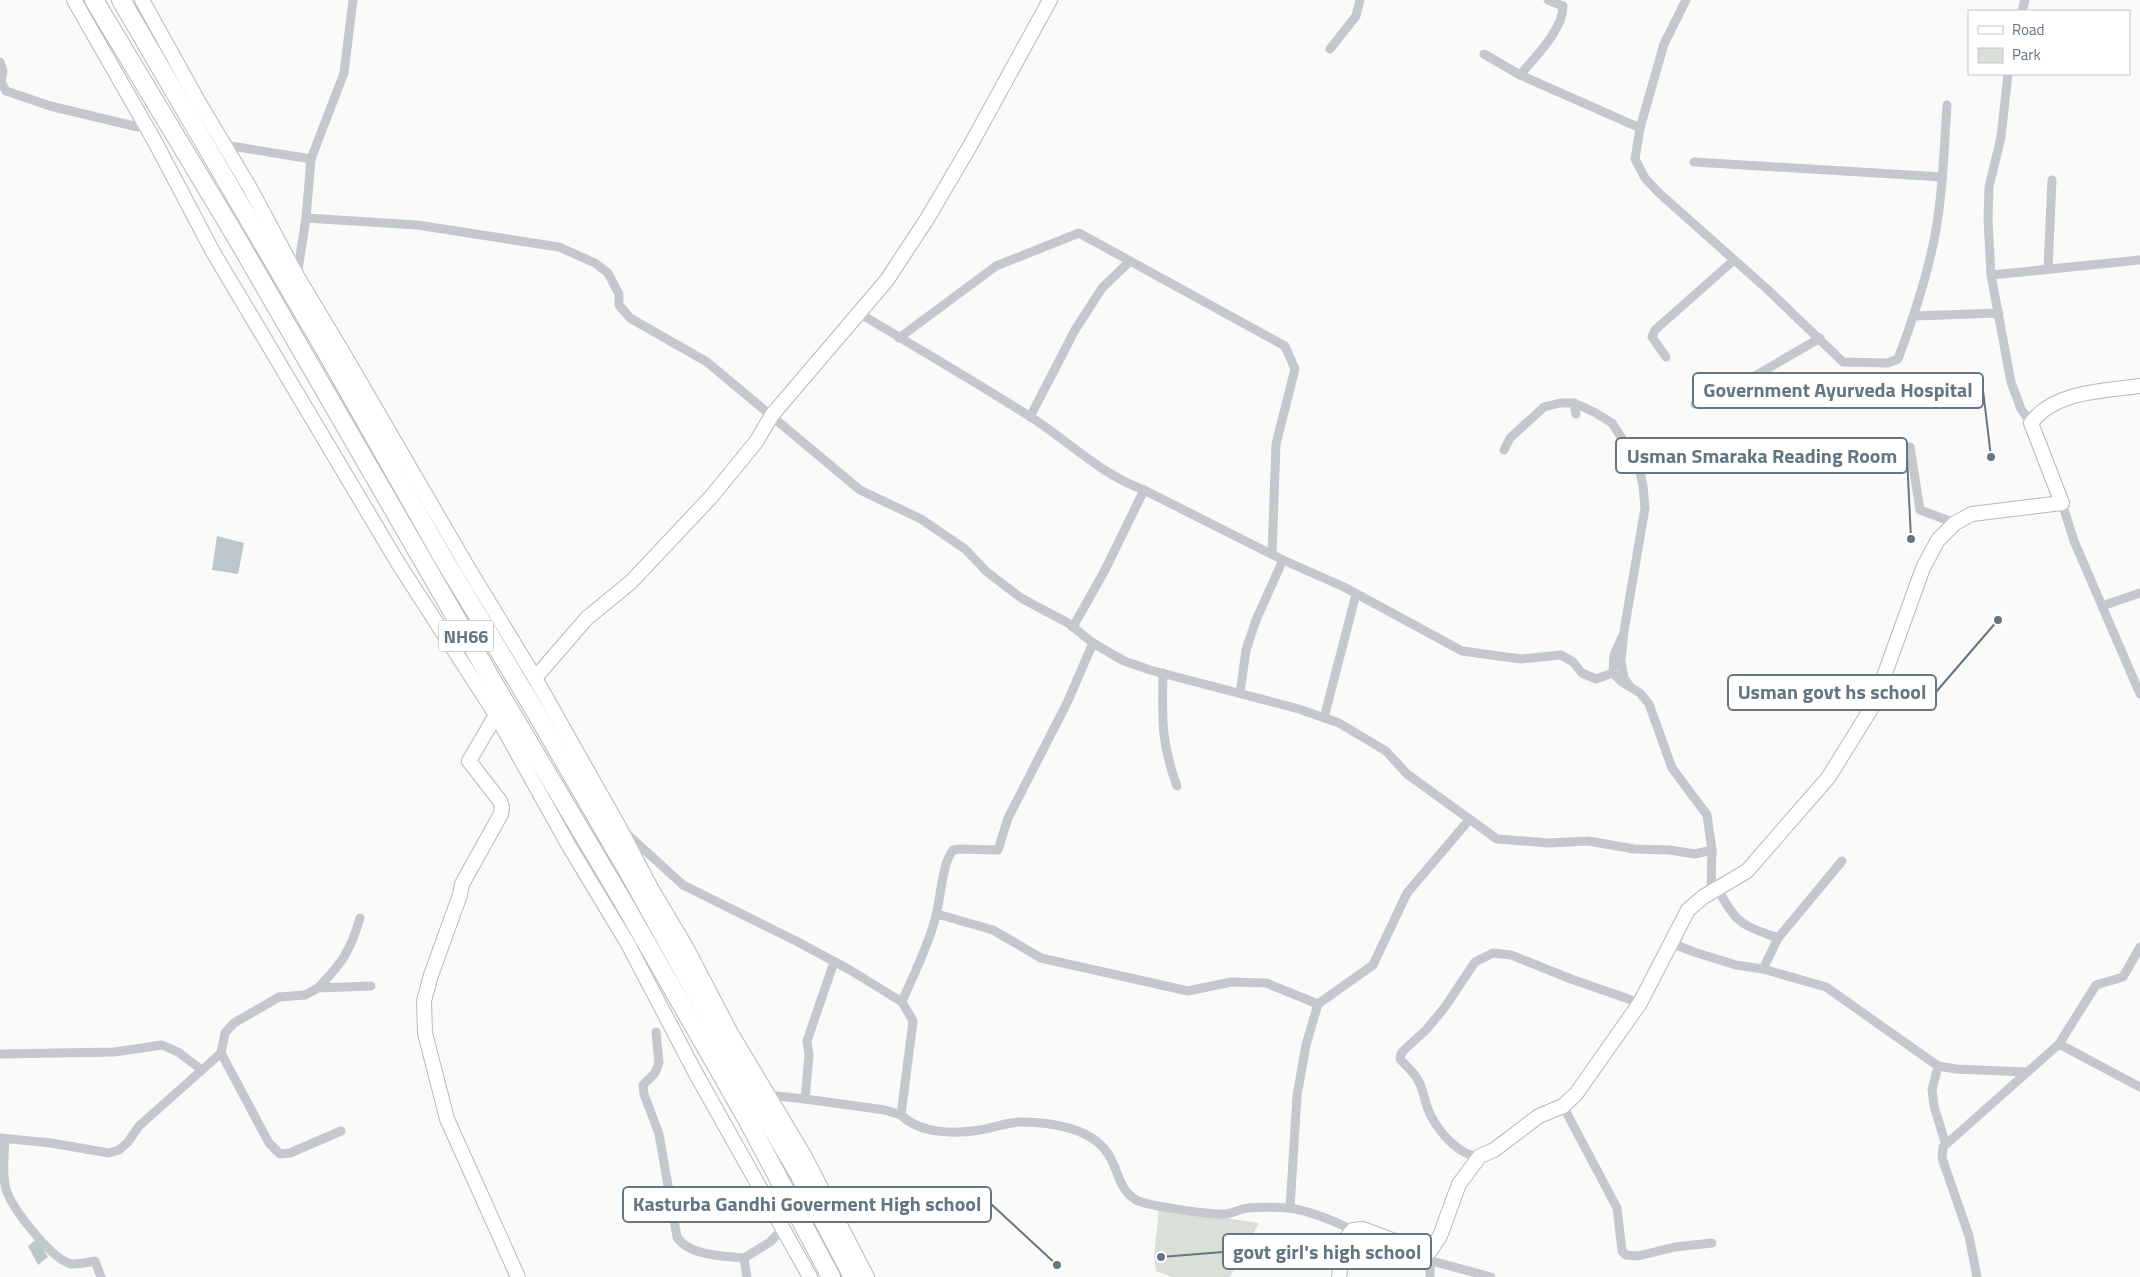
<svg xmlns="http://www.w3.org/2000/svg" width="2140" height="1277" viewBox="0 0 2140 1277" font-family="'Titillium Web',sans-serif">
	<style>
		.green { fill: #dadfd7 }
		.water { fill: #bbc7cb }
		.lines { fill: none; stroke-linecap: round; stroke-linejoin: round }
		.secondary-casing { stroke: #b3babf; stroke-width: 16 }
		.highway-casing { stroke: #b4b9bd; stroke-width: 20 }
		.street { stroke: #c3c8cc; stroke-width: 9 }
		.secondary { stroke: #fff; stroke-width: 14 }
		.highway { stroke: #fff; stroke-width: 18 }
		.labels { text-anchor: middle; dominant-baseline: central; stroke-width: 5; stroke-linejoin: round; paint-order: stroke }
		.shield { fill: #fff; stroke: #939fa8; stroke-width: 1 }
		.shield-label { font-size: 18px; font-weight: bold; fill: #657683 }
		.leader { fill: none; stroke: #657683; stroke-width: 2 }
		.callout-dot { fill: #657683; stroke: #fff; stroke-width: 2 }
		.callout { fill: #fff; stroke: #657683; stroke-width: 2 }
		.callout-label { font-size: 20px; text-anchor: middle; font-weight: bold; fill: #657683 }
	</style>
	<rect width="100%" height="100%" fill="#fafaf8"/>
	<!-- green -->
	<polygon class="green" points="1159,1208 1259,1223 1230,1277 1172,1277 1156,1271 1154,1257"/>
	<!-- water -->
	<g class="water">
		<polygon points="217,536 244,543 238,574 212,570"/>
		<polygon points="37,1239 48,1257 38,1265 28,1246"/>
	</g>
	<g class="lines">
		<defs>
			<g id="secondary">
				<polyline points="74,0 154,140 213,252 398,563 496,715 569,846 628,944 695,1072 810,1277"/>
				<polyline points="142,0 198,101 250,188 297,276 345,356 467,566 535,678 618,825 651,888 685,945 731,1033 804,1155 867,1277"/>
				<polyline points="535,678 587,618 631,582 711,497 756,442 772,415 887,280 927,219 970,146 1050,0"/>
				<polyline points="496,715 469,761 500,801 502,807 501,814 462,884 460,895 431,975 424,1001 425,1033 447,1119 518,1277"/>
				<path d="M1339 1277 1344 1241 1353 1230 1363 1229 1424 1252 1430 1251 1440 1236 1459 1184 1480 1156 1494 1150 1539 1116 1563 1106 1576 1094 1640 1003 1688 910 1703 897 1747 871 1828 778 1874 704 1923 568 1938 540 1955 523 1972 514 2062 503 2031 423C2054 391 2104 391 2140 386"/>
			</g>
			<g id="highway">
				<polyline points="94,0 235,235 493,682 622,900 747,1119 831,1277"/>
				<polyline points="121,0 328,355 442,556 531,704 629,873 747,1085 799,1174 853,1277"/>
			</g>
		</defs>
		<!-- secondary casing -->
		<use href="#secondary" class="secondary-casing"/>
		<!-- highway casing -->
		<use href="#highway" class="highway-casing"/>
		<!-- street -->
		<g class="street">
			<path d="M1686 0 1664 44 1640 128 1635 159 1645 178 1659 193 1767 289 1843 362 1888 363 1898 359C1913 319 1927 278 1935 235 1943 192 1944 148 1947 105"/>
			<polyline points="2022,11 2025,0"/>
			<polyline points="1330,49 1356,16 1360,0"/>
			<polyline points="1484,54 1520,75 1640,128"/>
			<polyline points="0,62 3,71 1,82 6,91 50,106 138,127"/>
			<polyline points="2008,74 2001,137 1989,187 1988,219 1991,275 2011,382 2021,409 2031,423"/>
			<path d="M1520 75C1535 57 1563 30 1563 6L1548 0"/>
			<polyline points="225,145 311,159"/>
			<polyline points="1694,162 1942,177"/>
			<polyline points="306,218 417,225 559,247 595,263 608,273 619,294 619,305 630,318 707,362 860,490 921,519 965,549 987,572 1021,598 1068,623 1093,643 1124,661 1150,670 1299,709 1339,723 1386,751 1407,774 1497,839 1549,843 1588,841 1634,849 1670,850 1695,854 1712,850"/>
			<polyline points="2048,269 2052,180"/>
			<polyline points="1991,275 2140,260"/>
			<polyline points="297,276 306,218 311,159 344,73 353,0"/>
			<path d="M859 313C915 347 973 380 1029 416 1069 441 1098 473 1144 490L1283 560 1344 587 1462 651 1521 659 1561 655 1573 662 1582 673 1596 679 1613 673"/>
			<polyline points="1915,316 1999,313"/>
			<polyline points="899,338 996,266 1079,233 1285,346 1295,369 1276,444 1272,554"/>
			<polyline points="1666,357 1652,337 1655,330 1734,260"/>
			<polyline points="1574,403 1576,414"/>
			<polyline points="1695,404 1755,376 1820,338"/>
			<polyline points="1030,417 1075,330 1102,288 1130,261"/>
			<polyline points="1910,447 1920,510 1955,523"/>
			<polyline points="1504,450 1510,438 1544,407 1560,403 1574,403 1594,412 1612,423 1638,463 1643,486 1645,508 1624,631 1621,661 1624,678 1629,685"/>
			<polyline points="2062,503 2074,541 2140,694"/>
			<polyline points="2102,606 2140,593"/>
			<polyline points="1073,627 1105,570 1144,490"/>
			<polyline points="1622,637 1614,655 1613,673 1622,682 1640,693 1649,704 1672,768 1707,815 1712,850 1711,892"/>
			<path d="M1163 673C1162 718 1161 743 1177 786"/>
			<polyline points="1240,693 1246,650 1256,620 1283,560"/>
			<polyline points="1324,718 1356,594"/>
			<path d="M626 833 683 885 796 941 850 970 902 1002 913 1021 901 1115C920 1134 955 1134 980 1130 994 1128 1008 1122 1021 1122 1051 1122 1096 1128 1111 1159 1119 1174 1120 1190 1136 1200 1147 1206 1213 1215 1226 1214 1233 1213 1240 1209 1248 1208 1260 1207 1276 1207 1289 1208 1311 1211 1334 1221 1353 1230"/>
			<path d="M1718 890C1738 925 1740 924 1778 938"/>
			<polyline points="937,914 993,930 1041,958 1188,991 1231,982 1266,983 1318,1004"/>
			<polyline points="1671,943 1694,952 1736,965 1763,969 1826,987 1938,1066 1956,1069 2026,1072"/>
			<polyline points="834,962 807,1041 809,1055 805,1099 885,1110 901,1115"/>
			<polyline points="1763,969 1778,938 1842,861"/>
			<path d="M318 988C342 963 350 952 360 918"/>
			<path d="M902 1002C913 976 926 950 934 923 941 902 941 865 953 850L959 849 998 850 1008 818 1067 703 1093 643"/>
			<path d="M656 1032 659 1063 655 1073 643 1085 644 1094 659 1134 677 1237C689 1256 724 1256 744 1258"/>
			<polyline points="2059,1044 2140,1087"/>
			<polyline points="221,1053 269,1143 280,1154 290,1153 341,1131"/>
			<polyline points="0,1054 115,1052 162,1045 178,1052 202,1070"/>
			<polyline points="1938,1066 1932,1090 1934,1106 1945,1142"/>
			<polyline points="768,1095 805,1099"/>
			<polyline points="1563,1106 1617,1208 1622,1251 1626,1255 1638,1256 1675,1247 1712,1243"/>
			<polyline points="0,1138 51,1143 109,1153 119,1150 128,1142 139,1126 221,1053 225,1033 234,1023 279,997 305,995 318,988 371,986"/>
			<path d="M5 1139C4 1155 2 1174 6 1189 12 1209 49 1255 68 1263 75 1266 87 1262 95 1261L101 1277"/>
			<path d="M1480 1156C1460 1157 1440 1133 1431 1116 1425 1105 1424 1091 1418 1080 1414 1072 1406 1066 1400 1059L1401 1054 1404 1050 1426 1030 1445 1007 1475 962 1493 953 1511 955 1571 979 1640 1003"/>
			<polyline points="1290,1208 1297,1096 1306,1045 1318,1004 1373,965 1407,893 1469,820"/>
			<polyline points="1430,1257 1430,1277"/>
			<polyline points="1432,1261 1491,1277"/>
			<polyline points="747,1277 744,1258 770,1242 784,1228"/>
			<polyline points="1977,1277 1969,1236 1942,1158 1943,1147 2059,1044 2096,985 2123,977 2140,947"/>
		</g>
		<!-- secondary -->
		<use href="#secondary" class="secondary"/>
		<!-- highway -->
		<use href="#highway" class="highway"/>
	</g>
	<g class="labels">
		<!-- shield labels -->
		<rect class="shield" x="438.5" y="620.5" width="55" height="31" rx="4"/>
		<g class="shield-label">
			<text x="466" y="636">NH66</text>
		</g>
	</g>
	<!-- callouts -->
	<path class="leader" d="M1991 457L1983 390M1911 539L1907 456M1998 620L1936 692M1057 1265L991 1204M1161 1257L1223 1252"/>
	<g class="callout-dot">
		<circle cx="1991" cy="457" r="5"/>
		<circle cx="1911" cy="539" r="5"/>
		<circle cx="1998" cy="620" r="5"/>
		<circle cx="1057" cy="1265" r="5"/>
		<circle cx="1161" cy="1257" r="5"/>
	</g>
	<g class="callout">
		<rect x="1693" y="373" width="290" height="35" rx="5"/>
		<rect x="1616" y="438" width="291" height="35" rx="5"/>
		<rect x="1728" y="675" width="208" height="35" rx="5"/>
		<rect x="623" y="1187" width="368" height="35" rx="5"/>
		<rect x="1223" y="1234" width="208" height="35" rx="5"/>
	</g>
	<g class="callout-label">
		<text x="1838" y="397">Government Ayurveda Hospital</text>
		<text x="1762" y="463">Usman Smaraka Reading Room</text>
		<text x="1832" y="699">Usman govt hs school</text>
		<text x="807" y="1211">Kasturba Gandhi Goverment High school</text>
		<text x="1327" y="1259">govt girl's high school</text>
	</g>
	<!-- legend -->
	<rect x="1968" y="10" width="162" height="65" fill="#ffffff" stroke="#c1c8cd"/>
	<rect x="1978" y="26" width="25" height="8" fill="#ffffff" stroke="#c1c8cd"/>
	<text x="2012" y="35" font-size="15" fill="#657683">Road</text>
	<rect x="1978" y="48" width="25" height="15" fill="#dadfd7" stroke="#c1c8cd"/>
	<text x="2012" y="60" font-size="15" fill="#657683">Park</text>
</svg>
